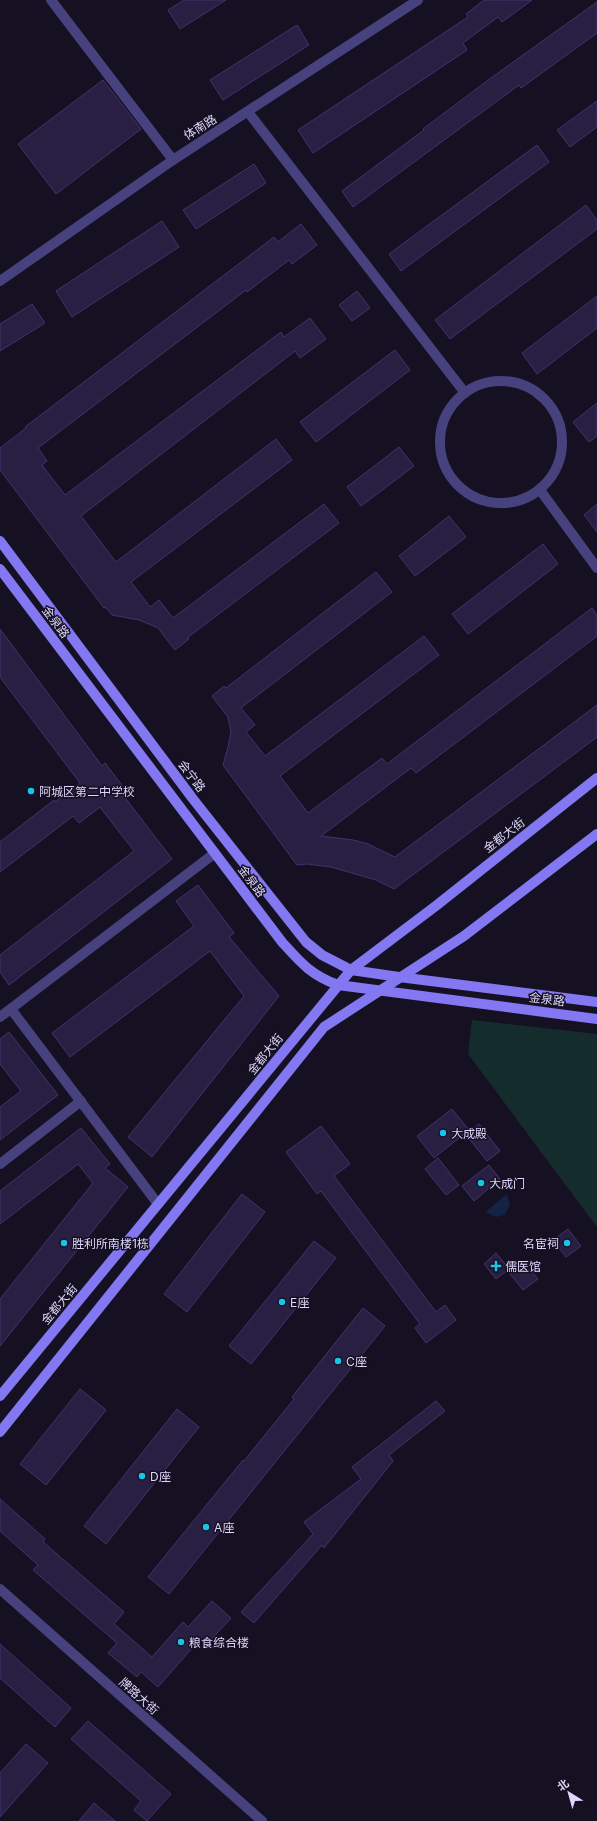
<svg xmlns="http://www.w3.org/2000/svg" width="597" height="1821" viewBox="0 0 597 1821" font-family="Inter,'Noto Sans SC',sans-serif">
	<style>
		.green { fill: #152c2d }
		.water { fill: #132345 }
		.building { fill: #281f42; stroke: #42336c }
		.lines { fill: none; stroke-linecap: round; stroke-linejoin: round }
		.minor { stroke: #47417e; stroke-width: 10 }
		.tertiary { stroke: #47417e; stroke-width: 10 }
		.secondary { stroke: #8378f1; stroke-width: 10 }
		.poi-dot { fill: #18c4e7; stroke: #151123; stroke-width: 1.5 }
		.labels { text-anchor: middle; dominant-baseline: central; stroke-width: 3; stroke-linejoin: round; paint-order: stroke }
		.street-label { font-size: 12px; fill: #ded7fb; stroke: #151123 }
		.poi-label { font-size: 12px; fill: #ded7fb; stroke: #151123; text-anchor: start }
	</style>
	<rect width="100%" height="100%" fill="#151123"/>
	<!-- green -->
	<polygon class="green" points="472,1020 597,1034 597,1227 468,1054"/>
	<!-- water -->
	<polygon class="water" points="507,1194 510,1205 504,1215 496,1217 485,1212"/>
	<!-- building -->
	<g class="building">
		<polygon points="184,0 226,0 180,29 168,10"/>
		<polygon points="484,0 532,0 502,22 498,17 463,43 467,50 313,153 298,130 468,17 466,14"/>
		<polygon points="597,2 597,33 521,88 519,85 353,207 342,191 424,130 423,129 491,78"/>
		<polygon points="297,25 309,45 223,100 210,80"/>
		<polygon points="103,80 141,129 56,194 18,144"/>
		<polygon points="597,101 597,127 570,147 557,130"/>
		<polygon points="537,145 549,162 401,271 389,254"/>
		<polygon points="254,164 266,183 196,229 183,210"/>
		<polygon points="586,205 597,220 597,229 450,339 435,320"/>
		<polygon points="162,221 179,247 72,317 56,291"/>
		<polygon points="301,224 317,245 292,264 289,260 247,292 246,290 38,448 47,461 42,465 65,495 281,332 284,337 310,318 326,339 300,358 295,351 81,516 116,562 276,439 292,460 131,582 150,607 159,600 173,618 324,504 339,523 187,638 189,639 175,650 158,628 139,620 112,615 105,607 104,608 0,470 0,448 26,428 25,427 274,237 278,242"/>
		<polygon points="357,291 370,308 352,321 339,305"/>
		<polygon points="597,296 597,328 537,374 522,353"/>
		<polygon points="32,304 45,323 0,351 0,324"/>
		<polygon points="395,350 410,370 316,442 300,422"/>
		<polygon points="597,403 597,436 589,442 573,422"/>
		<polygon points="399,447 414,466 361,506 347,487"/>
		<polygon points="597,504 597,532 584,515"/>
		<polygon points="449,516 466,537 415,576 399,556"/>
		<polygon points="543,544 558,564 468,634 452,614"/>
		<polygon points="376,572 392,592 241,708 255,725 246,732 265,756 424,636 439,655 280,776 308,813 382,758 387,764 592,608 597,615 597,636 416,773 411,768 321,836 353,840 368,844 395,857 597,705 597,737 394,889 376,880 331,867 307,864 297,865 223,765 228,747 231,732 228,717 212,696 224,686 226,688"/>
		<polygon points="0,629 102,766 105,763 124,788 120,791 172,859 9,985 0,972 0,955 134,851 100,807 79,823 73,816 0,872 0,842 54,800 55,802 80,783 0,677"/>
		<polygon points="198,885 234,933 229,937 279,996 152,1157 128,1137 244,996 210,951 70,1057 52,1033 194,926 176,901"/>
		<polygon points="9,1032 58,1095 0,1140 0,1107 21,1091 0,1064 0,1039"/>
		<polygon points="452,1109 469,1130 434,1158 417,1136"/>
		<polygon points="479,1124 500,1151 487,1161 466,1135"/>
		<polygon points="321,1126 350,1164 334,1176 436,1312 445,1305 456,1320 426,1343 415,1328 420,1324 321,1191 317,1194 286,1152"/>
		<polygon points="81,1128 110,1164 105,1168 128,1187 0,1346 0,1299 93,1183 78,1164 0,1224 0,1191"/>
		<polygon points="438,1158 459,1185 446,1195 425,1169"/>
		<polygon points="489,1165 500,1179 474,1201 462,1186"/>
		<polygon points="242,1194 265,1212 187,1312 164,1294"/>
		<polygon points="568,1229 581,1246 566,1257 553,1240"/>
		<polygon points="314,1241 336,1258 251,1364 229,1346"/>
		<polygon points="496,1253 509,1269 496,1279 484,1264"/>
		<polygon points="524,1262 538,1279 523,1290 510,1274"/>
		<polygon points="363,1308 385,1326 169,1594 148,1577 243,1460 244,1461 294,1399 292,1397"/>
		<polygon points="80,1389 106,1410 46,1485 20,1464"/>
		<polygon points="436,1401 445,1411 389,1455 393,1461 324,1548 322,1545 254,1623 241,1612 313,1534 304,1522 361,1479 352,1467"/>
		<polygon points="177,1409 199,1427 106,1544 84,1526"/>
		<polygon points="0,1499 45,1539 43,1542 124,1612 114,1624 152,1657 183,1622 188,1627 212,1601 231,1618 206,1645 200,1639 158,1687 141,1672 137,1677 108,1653 117,1643 33,1570 38,1565 0,1531"/>
		<polygon points="0,1644 71,1708 55,1727 0,1678"/>
		<polygon points="88,1721 171,1794 147,1821 134,1810 141,1801 71,1739"/>
		<polygon points="26,1744 48,1763 0,1817 0,1773"/>
		<polygon points="94,1803 115,1821 79,1821"/>
	</g>
	<g class="lines">
		<!-- minor -->
		<g class="minor">
			<polyline points="51,0 173,160"/>
			<polyline points="248,112 465,393"/>
			<polyline points="0,281 173,160 418,0"/>
			<circle cx="501" cy="442" r="61"/>
			<polyline points="540,490 597,568"/>
			<polyline points="11,1009 158,1204"/>
			<polyline points="0,1017 215,853"/>
			<polyline points="0,1164 81,1101"/>
		</g>
		<!-- tertiary -->
		<polyline class="tertiary" points="0,1589 262,1821"/>
		<!-- secondary -->
		<g class="secondary">
			<polyline points="0,541 193,799 306,942 322,955 351,970 399,977 597,1002"/>
			<path d="M0 569 282 942C301 963 311 975 338 985L597 1019"/>
			<polyline points="0,1396 351,970 437,905 597,778"/>
			<polyline points="0,1432 324,1027 464,936 597,834"/>
		</g>
	</g>
	<!-- markers -->
	<g class="poi-dot">
		<circle cx="31" cy="791" r="4"/>
		<circle cx="443" cy="1133" r="4"/>
		<circle cx="481" cy="1183" r="4"/>
		<circle cx="64" cy="1243" r="4"/>
		<circle cx="567" cy="1243" r="4"/>
		<path d="M494 1260h4v4h4v4h-4v4h-4v-4h-4v-4h4z"/>
		<circle cx="282" cy="1302" r="4"/>
		<circle cx="338" cy="1361" r="4"/>
		<circle cx="142" cy="1476" r="4"/>
		<circle cx="206" cy="1527" r="4"/>
		<circle cx="181" cy="1642" r="4"/>
	</g>
	<g class="labels">
		<!-- street labels -->
		<g class="street-label">
			<text transform="translate(200 127) rotate(-32)">体南路</text>
			<text transform="translate(56 622) rotate(53)">金泉路</text>
			<text transform="translate(192 776) rotate(53)">会宁路</text>
			<text transform="translate(504 835) rotate(-38)">金都大街</text>
			<text transform="translate(252 881) rotate(53)">金泉路</text>
			<text transform="translate(547 999) rotate(7)">金泉路</text>
			<text transform="translate(265 1054) rotate(-51)">金都大街</text>
			<text transform="translate(59 1304) rotate(-50)">金都大街</text>
			<text transform="translate(139 1696) rotate(42)">牌路大街</text>
		</g>
		<!-- poi labels -->
		<g class="poi-label">
			<text x="39" y="791">阿城区第二中学校</text>
			<text x="451" y="1133">大成殿</text>
			<text x="489" y="1183">大成门</text>
			<text x="72" y="1243">胜利所南楼1栋</text>
			<text x="559" y="1243" text-anchor="end">名宦祠</text>
			<text x="505" y="1266">儒医馆</text>
			<text x="290" y="1302">E座</text>
			<text x="346" y="1361">C座</text>
			<text x="150" y="1476">D座</text>
			<text x="214" y="1527">A座</text>
			<text x="189" y="1642">粮食综合楼</text>
		</g>
	</g>
	<!-- north arrow -->
	<g transform="translate(569 1793) rotate(323)" stroke="#151123" stroke-width="3" paint-order="stroke">
	<path d="M0-3L7 15L0 10L-7 15Z" fill="#ded7fb"/>
	<text y="-6" font-size="11" font-weight="bold" text-anchor="middle" fill="#ded7fb">北</text>
	</g>
</svg>
